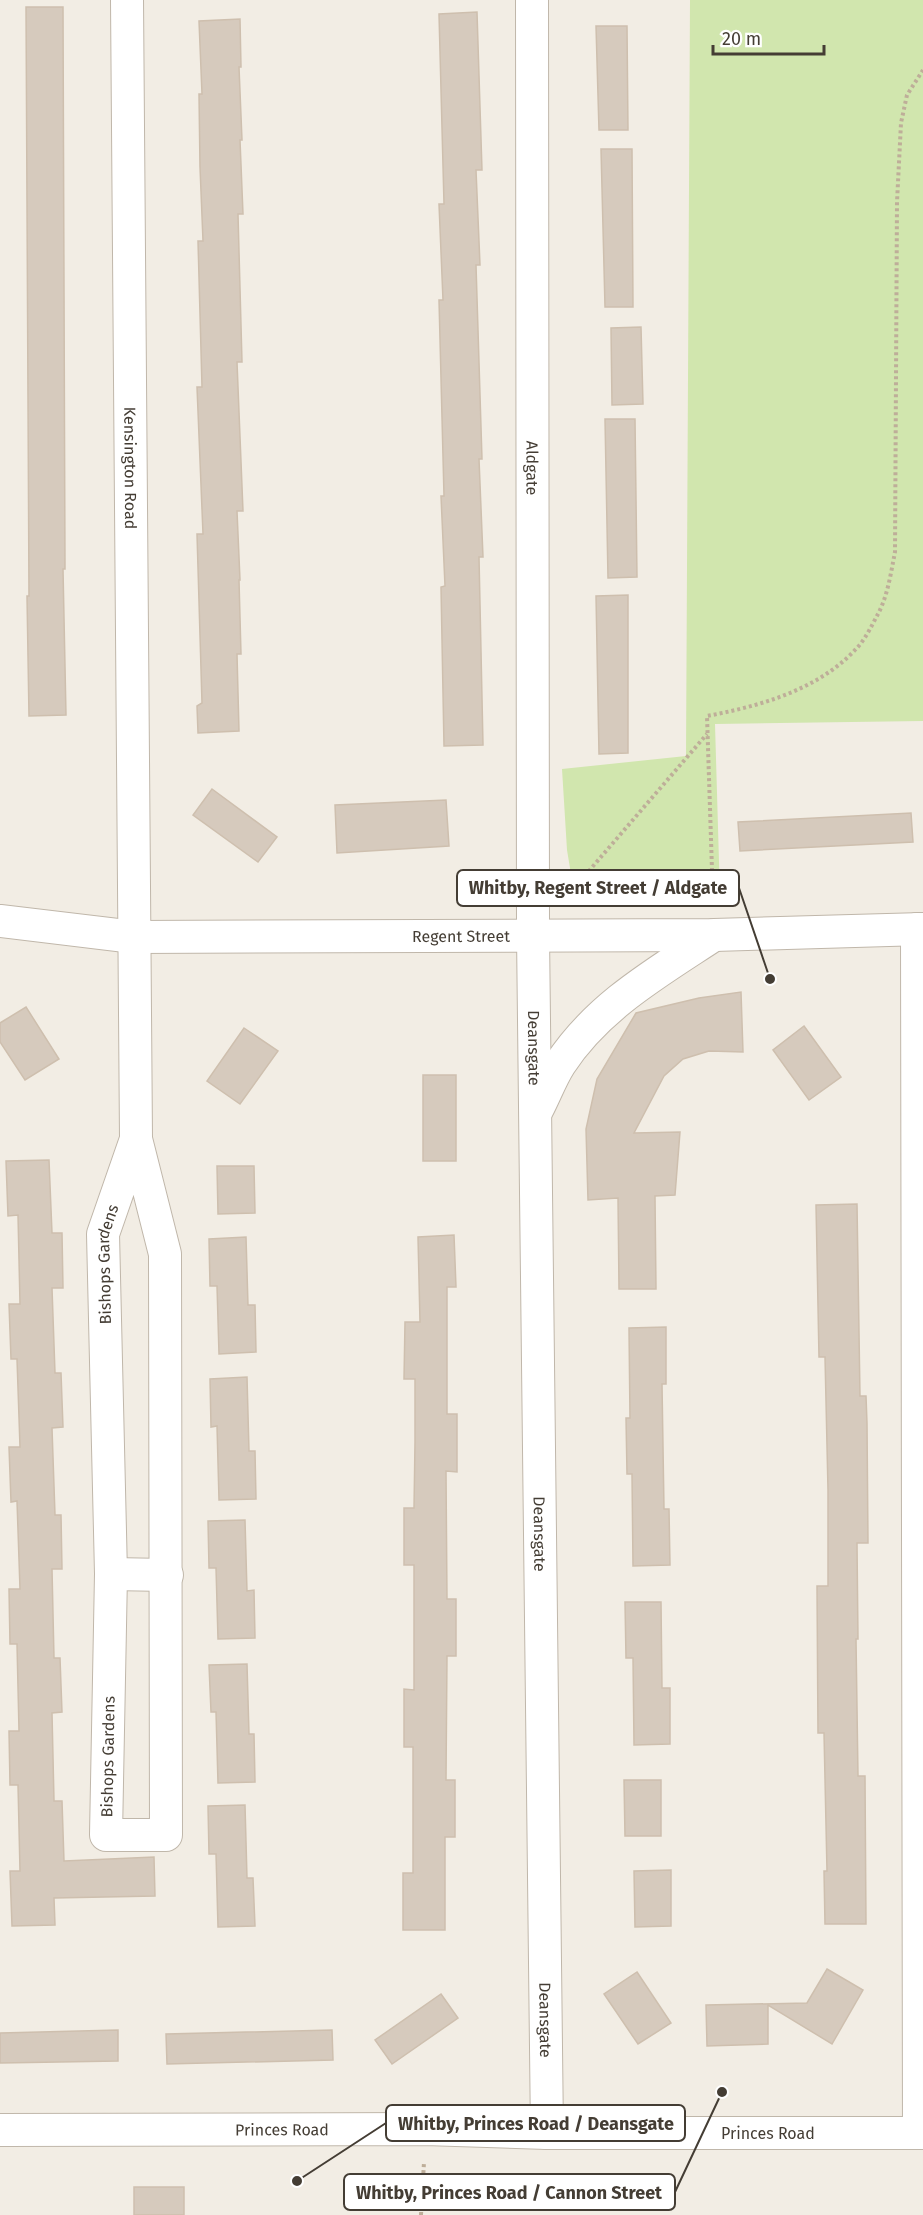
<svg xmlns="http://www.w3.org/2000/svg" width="923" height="2215" viewBox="0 0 923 2215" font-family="'Fira Sans',sans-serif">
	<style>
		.green { fill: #d1e6ae }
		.building { fill: #d6cabd; stroke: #cebfae; stroke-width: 1.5 }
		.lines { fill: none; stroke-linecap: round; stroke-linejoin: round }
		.minor-casing { stroke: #c0b7aa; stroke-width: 34 }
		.path { stroke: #beae99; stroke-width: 4; stroke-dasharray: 3 3; stroke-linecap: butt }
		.minor { stroke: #fff; stroke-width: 32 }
		.labels { text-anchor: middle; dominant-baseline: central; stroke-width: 6; stroke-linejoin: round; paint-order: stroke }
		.street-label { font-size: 16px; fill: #443d34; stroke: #fff }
		.leader { fill: none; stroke: #443d34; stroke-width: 2 }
		.callout-dot { fill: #443d34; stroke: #fff; stroke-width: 2 }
		.callout { fill: #fff; stroke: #443d34; stroke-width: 2 }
		.callout-label { font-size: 18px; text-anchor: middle; font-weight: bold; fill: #443d34 }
	</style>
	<rect width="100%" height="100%" fill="#f2ede4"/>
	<!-- green -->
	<polygon class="green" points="690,0 923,0 923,721 715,724 720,896 613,897 571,874 567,850 562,769 686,756"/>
	<!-- building -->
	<g class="building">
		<polygon points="26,7 63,7 65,569 63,569 66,715 29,716 27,596 29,596"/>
		<polygon points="477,12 482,170 476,170 480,265 476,265 482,459 479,459 483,557 479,557 483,745 444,746 441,587 445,586 441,496 444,496 439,300 443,300 439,204 444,204 439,14"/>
		<polygon points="240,19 241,67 239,67 242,140 240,140 243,214 238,214 242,362 237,362 243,511 237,511 240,580 239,580 241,654 237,654 239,731 198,733 197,706 202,703 197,534 203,534 197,387 202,387 198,241 203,241 200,167 199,94 202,94 199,21"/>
		<polygon points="596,26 627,26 628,130 599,130"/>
		<polygon points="601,149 632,149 633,307 605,307"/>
		<polygon points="641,327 643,404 612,405 611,328"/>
		<polygon points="605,419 635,419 637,577 608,578"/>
		<polygon points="628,595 628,753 599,754 596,596"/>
		<polygon points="212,789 277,837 258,862 193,815"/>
		<polygon points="446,800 449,846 337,853 335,805"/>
		<polygon points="911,813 913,842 740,851 738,822"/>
		<polygon points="741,992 743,1052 709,1051 683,1059 664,1076 634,1133 680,1132 675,1195 655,1196 656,1289 619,1289 618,1198 588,1200 586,1129 597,1079 636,1013 699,998"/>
		<polygon points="26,1007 59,1059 25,1080 0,1042 0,1023"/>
		<polygon points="804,1026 841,1077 809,1100 773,1050"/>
		<polygon points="244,1028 278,1051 240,1104 207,1081"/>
		<rect x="423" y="1075" width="33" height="86"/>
		<polygon points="49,1160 52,1233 62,1233 63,1288 52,1288 55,1373 61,1373 63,1427 52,1428 55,1515 61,1515 62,1569 52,1569 54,1658 60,1658 62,1712 52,1713 54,1801 62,1801 64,1861 154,1857 155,1896 54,1898 55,1925 12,1926 10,1871 20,1871 18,1785 10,1785 9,1731 19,1731 17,1644 10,1644 9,1589 20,1589 17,1501 11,1502 9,1447 20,1447 17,1359 11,1359 9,1304 20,1304 18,1215 8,1216 6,1161"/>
		<polygon points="217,1166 254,1166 255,1213 218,1214"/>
		<polygon points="857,1204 860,1396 866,1396 867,1423 868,1543 857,1543 858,1639 856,1639 858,1776 865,1776 866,1924 825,1924 824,1871 827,1871 824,1733 818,1733 817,1586 828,1586 828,1490 825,1357 819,1357 816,1205"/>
		<polygon points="454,1235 456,1287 447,1287 447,1414 457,1414 457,1472 446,1471 447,1599 456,1599 456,1656 447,1656 446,1780 455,1780 455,1837 445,1837 445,1930 403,1930 403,1873 413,1873 413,1747 404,1747 404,1689 414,1690 414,1565 404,1565 404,1508 414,1508 415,1442 415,1379 404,1379 405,1322 420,1322 418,1237"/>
		<polygon points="246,1237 248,1305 255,1305 256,1352 219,1354 217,1286 210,1286 209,1239"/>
		<polygon points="666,1327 666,1384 662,1384 664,1509 669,1509 670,1565 633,1566 632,1474 627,1474 626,1418 630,1418 629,1328"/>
		<polygon points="247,1377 249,1451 255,1451 256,1499 219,1500 217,1426 211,1427 210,1379"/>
		<polygon points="245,1520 247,1591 254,1590 255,1638 218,1639 216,1568 209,1568 208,1521"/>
		<polygon points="625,1602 661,1602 662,1688 670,1688 670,1744 634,1745 633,1658 626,1658"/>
		<polygon points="247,1664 249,1734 254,1734 255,1782 218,1783 216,1712 211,1712 209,1665"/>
		<polygon points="624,1780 661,1780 661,1836 625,1836"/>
		<polygon points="245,1805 247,1878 253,1878 255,1926 218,1927 216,1854 209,1854 208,1806"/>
		<polygon points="671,1870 671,1926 635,1927 634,1871"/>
		<polygon points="827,1969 863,1990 832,2044 768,2005 768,2044 707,2046 706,2005 807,2003"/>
		<polygon points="637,1972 671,2023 638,2044 604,1994"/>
		<polygon points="441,1994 458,2018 392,2064 375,2040"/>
		<polygon points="118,2030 118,2061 0,2063 0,2033"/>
		<polygon points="332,2030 333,2060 167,2064 166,2034"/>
		<rect x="134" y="2187" width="50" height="28"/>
	</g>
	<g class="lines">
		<defs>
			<g id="minor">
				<path id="s1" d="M127 0 136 1139 165 1254 166 1835H106L111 1574 103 1234 136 1139"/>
				<path id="s2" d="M532 0 533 935 547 2133"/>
				<path id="s3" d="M0 921 134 937 714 935 923 929"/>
				<polyline points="917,929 919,2133"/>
				<path d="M537 1110C545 1095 551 1078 560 1064 598 1006 658 972 714 935"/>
				<polyline points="111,1574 167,1575"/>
				<path id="s4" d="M0 2130 425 2129 547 2133H923"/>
			</g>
		</defs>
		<!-- minor casing -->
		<use href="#minor" class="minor-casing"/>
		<!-- path -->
		<g class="path">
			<polyline points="569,894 707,734"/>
			<path d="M713 901 707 716C760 706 818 690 856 649 865 640 872 625 878 614 888 595 891 572 895 552L897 202 901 123 907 95 923 70"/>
			<polyline points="421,2215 424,2162"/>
		</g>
		<!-- minor -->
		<use href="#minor" class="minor"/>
	</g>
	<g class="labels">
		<!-- street labels -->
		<g class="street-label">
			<text stroke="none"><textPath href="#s2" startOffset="468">Aldgate</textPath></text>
			<text stroke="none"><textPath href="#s1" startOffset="468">Kensington Road</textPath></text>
			<text stroke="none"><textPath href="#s3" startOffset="462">Regent Street</textPath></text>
			<text stroke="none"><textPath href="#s2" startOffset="1048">Deansgate</textPath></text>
			<text stroke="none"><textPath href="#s1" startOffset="2470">Bishops Gardens</textPath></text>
			<text stroke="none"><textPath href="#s2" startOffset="1534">Deansgate</textPath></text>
			<text stroke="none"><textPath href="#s1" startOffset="1977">Bishops Gardens</textPath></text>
			<text stroke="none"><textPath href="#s2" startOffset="2020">Deansgate</textPath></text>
			<text stroke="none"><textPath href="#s4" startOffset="282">Princes Road</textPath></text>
			<text stroke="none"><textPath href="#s4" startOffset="768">Princes Road</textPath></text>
		</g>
	</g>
	<!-- callouts -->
	<path class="leader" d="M770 979L739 888M297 2181L386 2123M722 2092L675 2192"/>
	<g class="callout-dot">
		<circle cx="770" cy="979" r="6"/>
		<circle cx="297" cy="2181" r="6"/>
		<circle cx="722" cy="2092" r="6"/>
	</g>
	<g class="callout">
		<rect x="457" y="870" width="282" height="36" rx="6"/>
		<rect x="386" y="2105" width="299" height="36" rx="6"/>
		<rect x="344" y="2174" width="331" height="36" rx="6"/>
	</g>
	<g class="callout-label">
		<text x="598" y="894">Whitby, Regent Street / Aldgate</text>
		<text x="536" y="2130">Whitby, Princes Road / Deansgate</text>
		<text x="509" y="2199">Whitby, Princes Road / Cannon Street</text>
	</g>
	<!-- scale -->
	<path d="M713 45v9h111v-9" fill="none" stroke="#443d34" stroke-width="3"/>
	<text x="722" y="45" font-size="18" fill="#443d34" stroke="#ffffff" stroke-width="4.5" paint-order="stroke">20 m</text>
</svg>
